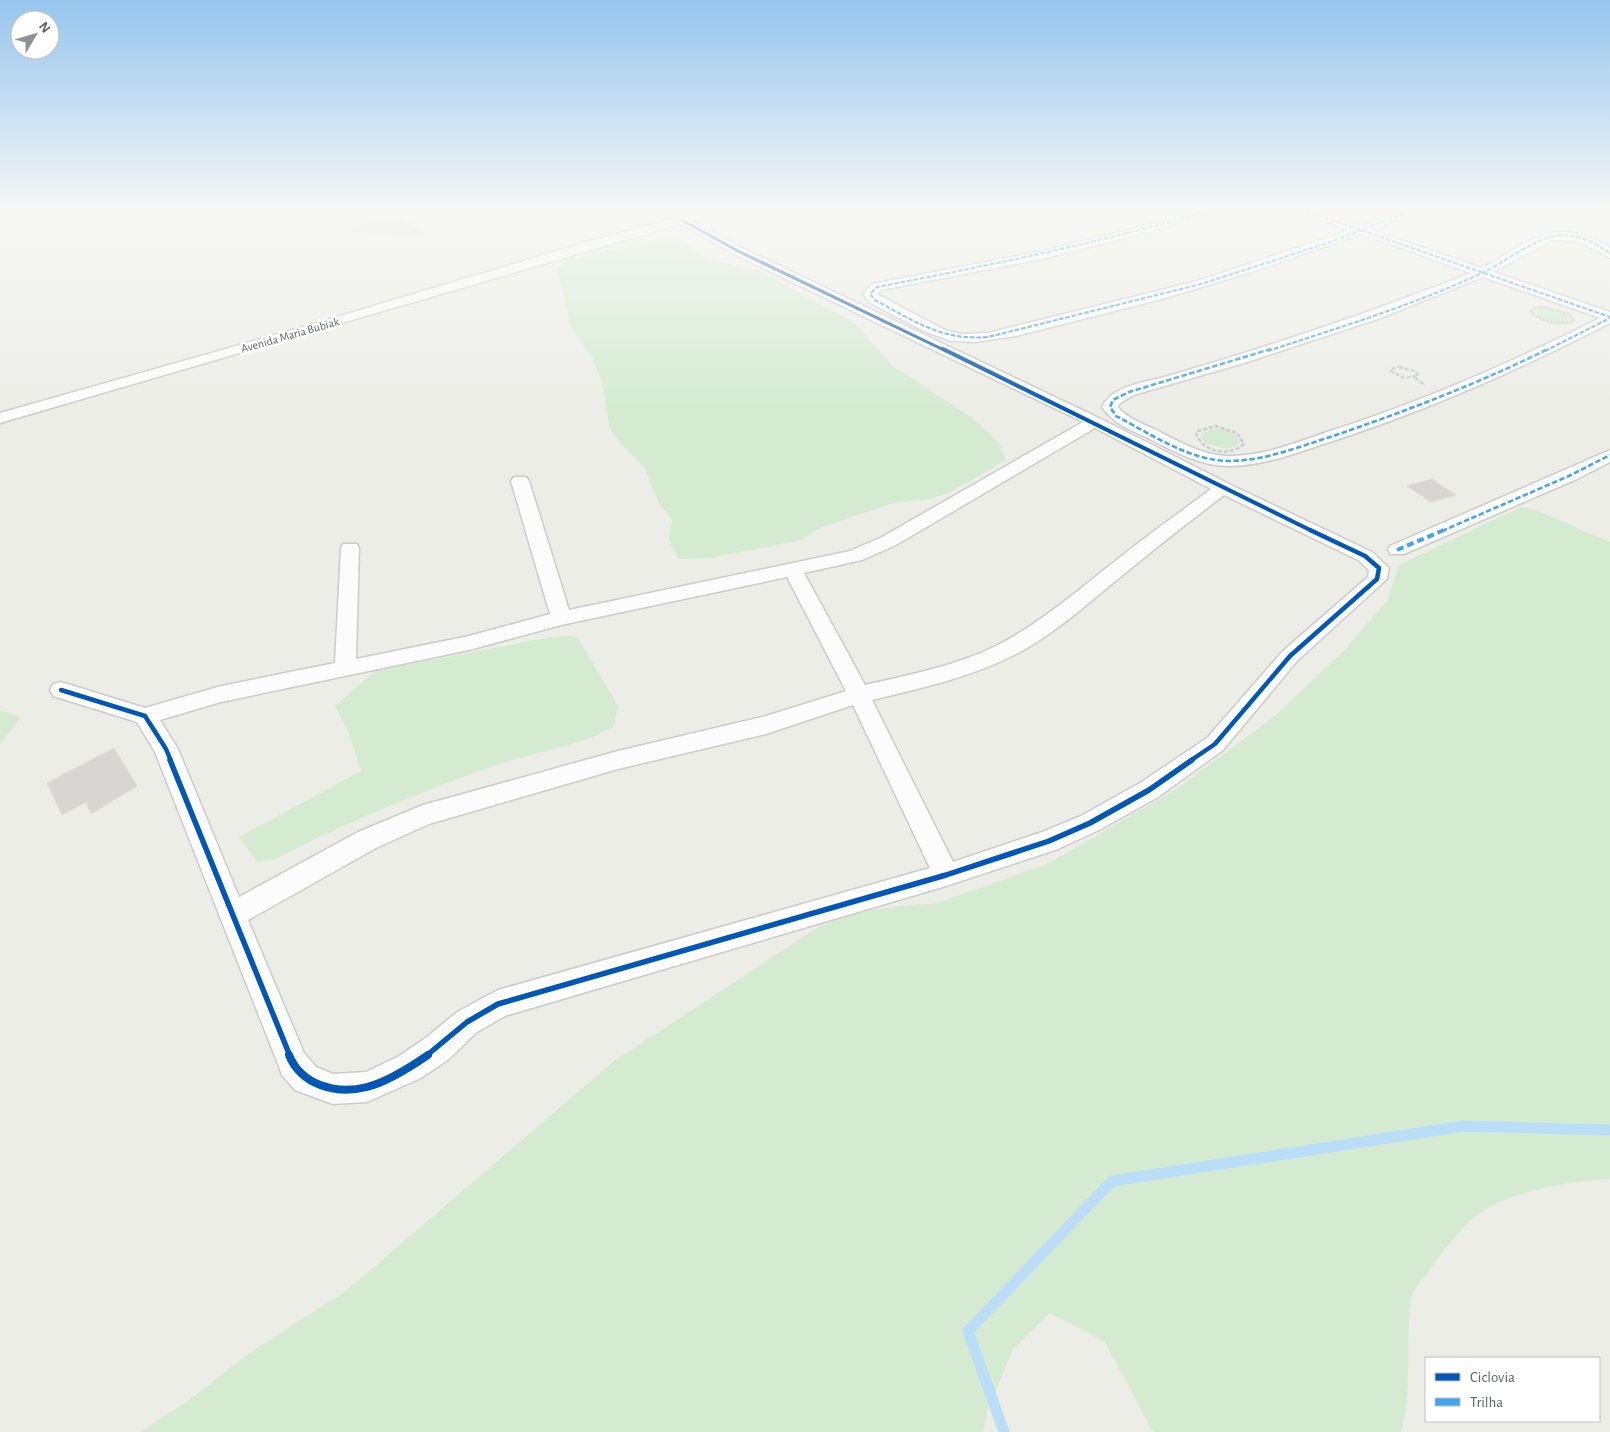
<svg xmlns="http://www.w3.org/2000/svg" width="1610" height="1432" viewBox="0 0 1610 1432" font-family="'Alegreya Sans',sans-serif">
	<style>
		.green { fill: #d4ebd2 }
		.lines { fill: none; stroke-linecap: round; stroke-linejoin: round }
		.stream { stroke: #bbdef8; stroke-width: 11 }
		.building { fill: #d7d6d3; stroke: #dddcd7 }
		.minor-casing { stroke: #cbcbca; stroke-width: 3 }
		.path-far1 { stroke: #c9cecb; stroke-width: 2; stroke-dasharray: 3 1; stroke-linecap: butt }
		.path { stroke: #c9cecb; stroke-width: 2.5; stroke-dasharray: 4 2; stroke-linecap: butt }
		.minor { fill: #fcfcfc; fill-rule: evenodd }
		.quiet-far2 { stroke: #40a5ee; stroke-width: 2; stroke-dasharray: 4.5 2; stroke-linecap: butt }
		.quiet-far1 { stroke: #40a5ee; stroke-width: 2.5; stroke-dasharray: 5.5 2.5; stroke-linecap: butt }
		.quiet { stroke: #40a5ee; stroke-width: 4; stroke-dasharray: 7 4; stroke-linecap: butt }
		.cycleway-far4-casing { stroke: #fff; stroke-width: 5 }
		.cycleway-far3-casing { stroke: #fff; stroke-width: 6 }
		.cycleway-far2-casing { stroke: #fff; stroke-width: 8 }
		.cycleway-far1-casing { stroke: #fff; stroke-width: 9 }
		.cycleway-casing { stroke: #fff; stroke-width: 11 }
		.cycleway-far4 { stroke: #0057b8; stroke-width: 3 }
		.cycleway-far3 { stroke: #0057b8; stroke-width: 4 }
		.cycleway-far2 { stroke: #0057b8; stroke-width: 4.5 }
		.cycleway-far1 { stroke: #0057b8; stroke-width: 5.5 }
		.cycleway { stroke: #0057b8; stroke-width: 8 }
		.labels { text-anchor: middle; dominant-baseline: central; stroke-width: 5; stroke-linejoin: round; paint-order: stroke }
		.far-street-label { font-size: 12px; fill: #5d6167; stroke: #fff }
	</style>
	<rect width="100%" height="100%" fill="#edede8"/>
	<!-- green -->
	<g class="green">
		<polygon points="662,238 681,239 707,259 758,270 854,323 892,365 971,417 986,430 999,443 1006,460 949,493 925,500 896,502 822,527 801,540 710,558 678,559 669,540 672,520 659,503 644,467 617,440 609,426 603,385 593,359 571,327 557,268 568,260"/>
		<path d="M1540 308 1557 310 1569 316 1570 320C1559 325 1543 322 1535 312Z"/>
		<path d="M1210 429C1221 428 1237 431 1240 443L1229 449 1206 444 1200 435Z"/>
		<path d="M1521 507 1533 509 1610 542V1179C1569 1181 1500 1192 1470 1221 1456 1235 1442 1252 1431 1268 1425 1277 1412 1289 1411 1300 1405 1343 1413 1391 1401 1432H1153L1105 1342 1050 1313 1013 1349 987 1412 983 1432H140L188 1401 251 1352 346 1291 614 1061 820 926 858 912 899 906 938 903 1047 864 1175 790 1276 715 1343 651 1387 601 1399 565Z"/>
		<path d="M570 636 578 638 618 706 614 726C580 747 534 752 496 765 420 792 345 823 273 860L257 862 239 837 361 771 348 731 335 706 375 671 551 637Z"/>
		<polygon points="0,710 21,717 0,745"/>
	</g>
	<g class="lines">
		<!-- stream -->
		<polyline class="stream" points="1004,1432 968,1331 1112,1181 1464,1126 1610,1130"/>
	</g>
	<!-- building -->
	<g class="building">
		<polygon points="400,215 424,234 353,232 352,227"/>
		<polygon points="1432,479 1456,495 1431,502 1407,486"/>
		<polygon points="114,748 137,786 91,814 86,802 62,815 47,783"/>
	</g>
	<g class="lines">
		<defs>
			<g id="minor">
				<polygon points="440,209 452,209 448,216 444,217 438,214"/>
				<path d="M710 209H729L692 221 742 248 1101 419 1229 484 1372 552 1389 568 1387 579 1297 661 1223 750 1158 797 1099 830 1058 849 946 886 505 1016 477 1032 449 1059 421 1078 367 1102 333 1104 295 1090 282 1075 278 1064 155 752 137 722 53 696 50 690 53 684 61 682 145 708 221 686 335 663 341 548 343 544H357L359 548 356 659 469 636 550 614 511 481 514 477H526L529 481 569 610 850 551 882 537 1083 422 734 254 681 224 0 423V413L313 324 590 241ZM1095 428 1211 489C1179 513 1145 537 1114 562 1076 592 1039 624 996 646 955 666 909 675 865 685L804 573 862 560 896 545ZM1224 495 1358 560 1369 570 1368 577 1283 651 1207 738 1140 783 1081 816 1042 832 953 862 872 700C919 689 967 678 1010 657 1054 636 1091 600 1129 570 1160 544 1192 520 1224 495ZM787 577 846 691 766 716 618 751 423 805 358 832 239 897 178 749 160 720 221 702 469 650 561 625ZM853 705 930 868 498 990 457 1012 427 1037 399 1056 366 1072 333 1074 316 1067 304 1053 248 920 376 848 429 824 618 769 766 734Z"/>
				<path d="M1203 209H1221L1152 231 1042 259 881 290 877 294 945 330 961 334 988 333 1197 281 1350 230 1294 209H1311L1361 226 1406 209H1422L1372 230 1482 268C1502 257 1525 241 1547 234 1567 228 1595 236 1610 248V258L1580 242 1553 240 1493 272 1610 312V323C1521 369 1430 409 1336 440 1302 451 1265 466 1229 466 1200 466 1173 451 1148 438 1129 429 1114 424 1102 407 1112 385 1147 382 1168 376 1271 346 1372 312 1471 273L1361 234 1249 273 1162 299 1016 336 975 342 951 341 924 331 870 303 863 294 872 284 1042 251 1144 226ZM1483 277 1600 318C1511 363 1421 402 1327 432 1295 443 1261 457 1227 456 1202 455 1178 441 1156 430 1144 424 1126 418 1118 407L1120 403 1134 395 1244 363 1378 319Z"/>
				<polygon points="1610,450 1610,462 1577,479 1404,554 1390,554 1388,550 1390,546"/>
			</g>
		</defs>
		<!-- minor casing -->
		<use href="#minor" class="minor-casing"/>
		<!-- path-far1 -->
		<path class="path-far1" d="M1544 307 1569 314 1574 321C1559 326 1543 323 1531 312L1534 308Z"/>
		<!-- path -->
		<g class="path">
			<polygon points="1399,367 1415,371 1418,376 1404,378 1391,371 1391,369"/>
			<polyline points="1415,378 1425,385"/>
			<path d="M1215 426 1237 433 1244 444C1229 457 1204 453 1196 434L1198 431Z"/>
		</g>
		<!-- minor -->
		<use href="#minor" class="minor"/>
		<!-- quiet-far2 -->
		<g class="quiet-far2">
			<path d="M1215 209C1104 242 991 265 877 287L870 294 875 300C914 321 942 341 988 337L1201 284 1331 242 1416 209"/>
			<polyline points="1300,209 1610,317"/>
			<path d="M1268 351C1340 327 1414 305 1482 273 1503 263 1529 243 1550 237 1570 231 1595 241 1610 254"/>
			<polyline points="1545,351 1610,318"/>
		</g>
		<!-- quiet-far1 -->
		<g class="quiet-far1">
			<path d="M1271 349 1129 392 1113 400 1110 407 1116 416C1147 432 1181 455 1216 460 1254 465 1295 448 1330 437 1404 412 1477 384 1548 349"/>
			<polyline points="1442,531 1571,475 1610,455"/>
		</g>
		<!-- quiet -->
		<polyline class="quiet" points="1397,550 1444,530"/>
		<defs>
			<polyline id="cycleway-far4" points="682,220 738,251 946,351"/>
			<polyline id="cycleway-far3" points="943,349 1312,531"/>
			<g id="cycleway-far2">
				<polyline points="61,690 145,716 166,749 171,761"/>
				<polyline points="1190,761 1215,744 1290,656 1377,579 1379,568 1365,556 1310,530"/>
			</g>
			<g id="cycleway-far1">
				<polyline points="170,760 290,1056"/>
				<polyline points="426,1056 467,1022 498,1004 946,875 1049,841 1090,823 1149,790 1192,760"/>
			</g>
			<path id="cycleway" d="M289 1055C301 1085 336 1095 367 1087 387 1082 412 1066 428 1055"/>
		</defs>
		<!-- cycleway-far4 casing -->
		<use href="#cycleway-far4" class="cycleway-far4-casing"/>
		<!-- cycleway-far3 casing -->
		<use href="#cycleway-far3" class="cycleway-far3-casing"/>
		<!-- cycleway-far2 casing -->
		<use href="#cycleway-far2" class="cycleway-far2-casing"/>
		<!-- cycleway-far1 casing -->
		<use href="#cycleway-far1" class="cycleway-far1-casing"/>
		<!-- cycleway casing -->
		<use href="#cycleway" class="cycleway-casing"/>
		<!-- cycleway-far4 -->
		<use href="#cycleway-far4" class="cycleway-far4"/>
		<!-- cycleway-far3 -->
		<use href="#cycleway-far3" class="cycleway-far3"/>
		<!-- cycleway-far2 -->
		<use href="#cycleway-far2" class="cycleway-far2"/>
		<!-- cycleway-far1 -->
		<use href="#cycleway-far1" class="cycleway-far1"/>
		<!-- cycleway -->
		<use href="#cycleway" class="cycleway"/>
	</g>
	<!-- sky -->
	<linearGradient id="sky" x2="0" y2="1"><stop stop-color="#96c5ee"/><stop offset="0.51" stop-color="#f7f7f5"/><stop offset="1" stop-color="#f7f7f5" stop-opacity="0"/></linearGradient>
	<rect width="1610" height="410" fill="url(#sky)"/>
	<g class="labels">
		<!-- far-street labels -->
		<g class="far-street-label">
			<text transform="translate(290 335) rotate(-16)">Avenida Maria Bubiak</text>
		</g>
	</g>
	<!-- legend -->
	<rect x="1425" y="1357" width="175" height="65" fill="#ffffff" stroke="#bec0c2"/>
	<rect x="1435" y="1373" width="25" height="8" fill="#0057b8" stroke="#bec0c2"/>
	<text x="1470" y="1382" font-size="15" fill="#5d6167">Ciclovia</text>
	<rect x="1435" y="1398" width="25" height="8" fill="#40a5ee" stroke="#bec0c2"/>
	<text x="1470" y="1407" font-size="15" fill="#5d6167">Trilha</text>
	<!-- north arrow -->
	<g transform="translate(35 35) rotate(52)"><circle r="24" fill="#ffffff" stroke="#bec0c2"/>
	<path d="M0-4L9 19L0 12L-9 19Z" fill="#8f9294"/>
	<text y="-8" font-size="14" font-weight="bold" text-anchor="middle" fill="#5d6167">N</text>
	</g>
</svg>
